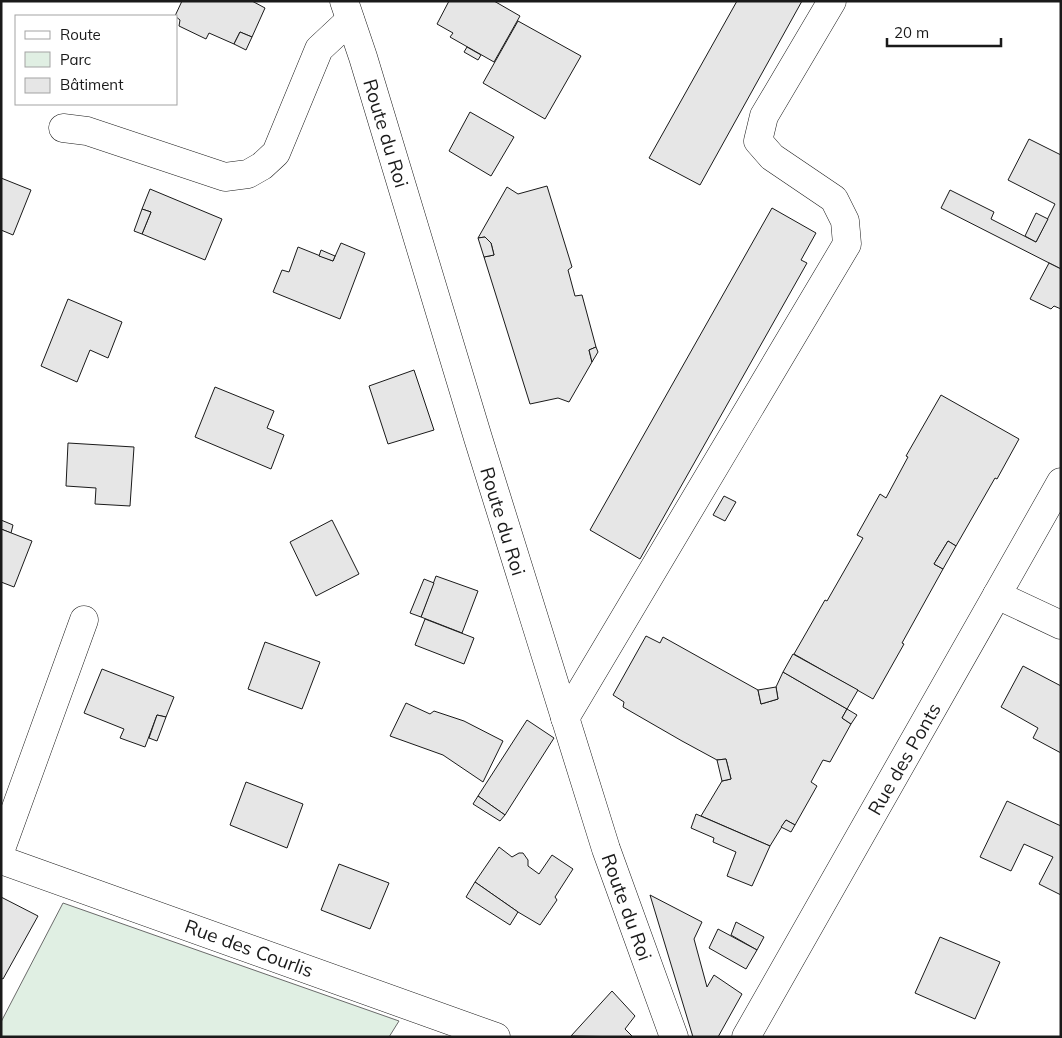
<svg xmlns="http://www.w3.org/2000/svg" width="1062" height="1038" viewBox="0 0 1062 1038" font-family="Mulish,sans-serif">
	<style>
		.green { fill: #e0efe3; stroke: #6a6a6a }
		.building { fill: #e6e6e6; stroke: #1a1a1a }
		.lines { fill: none; stroke-linecap: round; stroke-linejoin: round }
		.minor-casing { stroke: #1a1a1a; stroke-width: 29 }
		.major-casing { stroke: #1a1a1a; stroke-width: 29 }
		.minor { stroke: #fff; stroke-width: 28 }
		.major { stroke: #fff; stroke-width: 28 }
		.labels { text-anchor: middle; dominant-baseline: central; stroke-width: 4; stroke-linejoin: round; paint-order: stroke }
		.street-label { font-size: 19px; fill: #1a1a1a; stroke: #fff }
	</style>
	<rect width="100%" height="100%" fill="#fff"/>
	<!-- green -->
	<polygon class="green" points="63,903 399,1021 389,1037 1,1037 1,1022"/>
	<!-- building -->
	<g class="building">
		<polygon points="182,1 252,1 265,8 252,37 240,32 234,44 209,33 206,39 179,26 180,20 175,16"/>
		<polygon points="449,1 494,1 520,16 494,62 450,37 453,33 437,24"/>
		<polygon points="737,1 802,1 700,185 649,158"/>
		<polygon points="518,21 581,56 545,119 483,83"/>
		<polygon points="240,32 252,37 246,50 234,44"/>
		<polygon points="467,47 481,55 478,60 464,52"/>
		<polygon points="470,112 514,137 491,176 449,151"/>
		<polygon points="1029,139 1061,155 1061,269 941,208 950,190 994,212 991,219 1036,242 1055,204 1008,180"/>
		<polygon points="1,178 31,190 13,235 1,230"/>
		<polygon points="547,186 572,267 568,270 575,296 582,295 596,347 589,350 592,362 569,402 558,398 530,404 484,257 494,255 491,243 485,237 478,238 507,187 518,194"/>
		<polygon points="150,189 222,219 205,260 142,234 151,212 142,209"/>
		<polygon points="772,208 816,233 801,260 807,263 640,559 590,530"/>
		<polygon points="142,209 151,212 142,234 134,231"/>
		<polygon points="1036,213 1048,219 1036,242 1025,236"/>
		<polygon points="485,237 491,243 494,255 484,257 478,238"/>
		<polygon points="341,243 365,253 340,319 273,292 282,270 289,272 298,247 333,261"/>
		<polygon points="321,250 335,256 333,261 319,256"/>
		<polygon points="1049,263 1061,269 1061,309 1054,306 1051,309 1030,299"/>
		<polygon points="68,299 122,322 108,358 90,350 77,382 41,366"/>
		<polygon points="596,347 598,352 592,362 589,350"/>
		<polygon points="414,370 434,430 388,444 369,386"/>
		<polygon points="215,387 274,411 267,428 284,435 271,469 195,437"/>
		<polygon points="941,395 1019,439 997,479 995,478 956,546 948,541 934,564 943,569 902,643 904,644 873,699 794,654 825,600 827,601 863,538 857,535 880,494 886,498 908,457 906,456"/>
		<polygon points="68,443 134,447 130,506 95,504 96,488 66,486"/>
		<polygon points="724,496 736,502 725,521 713,515"/>
		<polygon points="1,520 13,525 11,533 1,529"/>
		<polygon points="332,520 359,574 316,596 290,542"/>
		<polygon points="1,529 32,541 14,587 1,582"/>
		<polygon points="948,541 956,546 943,569 934,564"/>
		<polygon points="436,576 478,591 462,633 421,617"/>
		<polygon points="424,579 434,583 421,617 410,613"/>
		<polygon points="425,619 474,638 464,664 415,645"/>
		<polygon points="646,636 660,643 663,637 758,690 761,704 778,699 776,687 783,672 847,709 842,718 851,724 830,762 823,760 811,782 817,786 795,825 786,820 770,846 701,816 722,781 731,779 726,759 717,760 682,741 623,707 624,702 613,695"/>
		<polygon points="265,642 320,662 302,709 248,689"/>
		<polygon points="793,654 858,690 847,709 783,672"/>
		<polygon points="1023,666 1061,686 1061,753 1033,738 1038,728 1001,707"/>
		<polygon points="102,669 174,697 166,717 157,715 145,747 120,738 124,729 84,713"/>
		<polygon points="776,687 778,699 761,704 758,690"/>
		<polygon points="406,703 430,714 434,711 464,721 503,741 483,782 443,755 390,736"/>
		<polygon points="847,709 857,715 851,724 842,718"/>
		<polygon points="157,715 166,717 157,741 149,738"/>
		<polygon points="527,720 554,738 505,815 478,796"/>
		<polygon points="726,759 731,779 722,781 717,760"/>
		<polygon points="246,782 303,804 287,848 230,825"/>
		<polygon points="478,796 505,815 500,821 473,804"/>
		<polygon points="1007,801 1061,826 1061,895 1039,884 1053,857 1024,844 1011,871 980,857"/>
		<polygon points="696,814 770,846 752,886 727,876 736,852 713,842 714,838 691,828"/>
		<polygon points="786,820 795,825 791,832 781,827"/>
		<polygon points="499,847 512,857 519,853 523,853 528,860 528,866 539,874 552,855 573,869 555,897 557,900 540,925 518,912 475,882"/>
		<polygon points="339,864 389,883 370,929 321,910"/>
		<polygon points="475,882 518,912 510,925 466,897"/>
		<polygon points="650,895 702,922 694,939 707,987 714,975 742,994 718,1037 693,1037"/>
		<polygon points="1,897 38,916 3,979 1,978"/>
		<polygon points="736,922 764,937 757,950 731,935"/>
		<polygon points="718,929 757,950 746,969 709,948"/>
		<polygon points="940,937 1000,962 975,1019 915,993"/>
		<polygon points="612,991 635,1016 625,1029 633,1037 571,1036"/>
	</g>
	<g class="lines">
		<defs>
			<g id="minor">
				<polyline points="344,1 363,57 478,438 606,849 674,1037"/>
				<polyline points="63,128 87,131 225,177 248,174 262,166 276,153 319,49 350,20"/>
				<polyline points="997,595 1061,625"/>
				<polyline points="565,718 847,244 845,221 834,199 772,157 758,141 764,116 832,1"/>
				<polyline points="1,849 84,620"/>
				<polyline points="1,860 496,1037"/>
			</g>
			<polyline id="major" points="746,1037 1061,482"/>
		</defs>
		<!-- minor casing -->
		<use href="#minor" class="minor-casing"/>
		<!-- major casing -->
		<use href="#major" class="major-casing"/>
		<!-- minor -->
		<use href="#minor" class="minor"/>
		<!-- major -->
		<use href="#major" class="major"/>
	</g>
	<g class="labels">
		<!-- street labels -->
		<g class="street-label">
			<text transform="translate(386 133) rotate(73)">Route du Roi</text>
			<text transform="translate(503 521) rotate(73)">Route du Roi</text>
			<text transform="translate(904 759) rotate(-60)">Rue des Ponts</text>
			<text transform="translate(627 907) rotate(70)">Route du Roi</text>
			<text transform="translate(249 948) rotate(20)">Rue des Courlis</text>
		</g>
	</g>
	<!-- border -->
	<rect width="1062" height="1038" fill="none" stroke="#1a1a1a" stroke-width="5"/>
	<!-- legend -->
	<rect x="15" y="15" width="162" height="90" fill="#ffffff" stroke="#a3a3a3"/>
	<rect x="25" y="31" width="25" height="8" fill="#ffffff" stroke="#a3a3a3"/>
	<text x="60" y="40" font-size="15" fill="#1a1a1a">Route</text>
	<rect x="25" y="52" width="25" height="15" fill="#e0efe3" stroke="#a3a3a3"/>
	<text x="60" y="65" font-size="15" fill="#1a1a1a">Parc</text>
	<rect x="25" y="78" width="25" height="15" fill="#e6e6e6" stroke="#a3a3a3"/>
	<text x="60" y="90" font-size="15" fill="#1a1a1a">Bâtiment</text>
	<!-- scale -->
	<path d="M887 38v8h114v-8" fill="none" stroke="#1a1a1a" stroke-width="2.5"/>
	<text x="894" y="38" font-size="15" fill="#1a1a1a" stroke="#ffffff" stroke-width="4" paint-order="stroke">20 m</text>
</svg>
